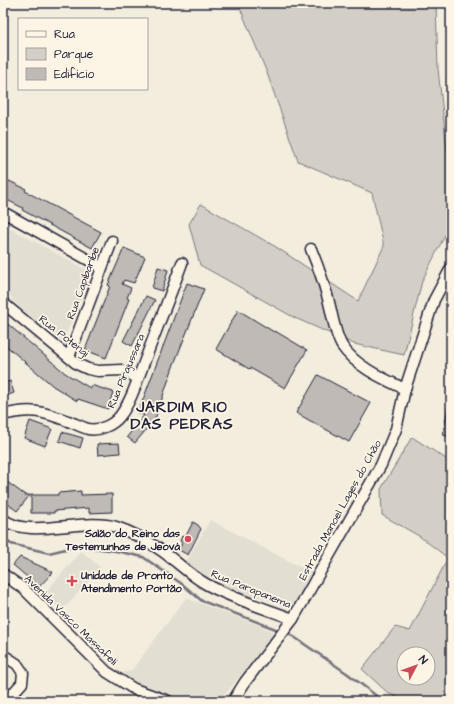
<svg xmlns="http://www.w3.org/2000/svg" width="454" height="704" viewBox="0 0 454 704" font-family="'Architects Daughter',sans-serif">
	<style>
		.built { fill: #e3ded2 }
		.green { fill: #d4cfc6; stroke: #7b7880; fill-rule: evenodd }
		.lines { fill: none; stroke-linecap: round; stroke-linejoin: round }
		.stream { stroke: #75727b; stroke-width: 2.5 }
		.building { fill: #bfbab6; stroke: #22223b }
		.minor-casing { stroke: #22223b; stroke-width: 13 }
		.minor { stroke: #fcf5e5; stroke-width: 10 }
		.poi-dot { fill: #d1495b; stroke: #fcf5e5; stroke-width: 1.5 }
		.labels { text-anchor: middle; dominant-baseline: central; stroke-width: 3.5; stroke-linejoin: round; paint-order: stroke }
		.street-label { font-size: 11px; fill: #22223b; stroke: #fcf5e5 }
		.poi-label { font-size: 11px; font-weight: bold; fill: #22223b; stroke: #fcf5e5; text-anchor: end }
		.district-label { font-size: 15px; font-weight: bold; letter-spacing: 1px; fill: #22223b; stroke: #fcf5e5 }
	</style>
	<rect width="100%" height="100%" fill="#f3edde"/>
	<filter id="ink" filterUnits="userSpaceOnUse"><feTurbulence type="fractalNoise" baseFrequency=".025" numOctaves="2"/><feDisplacementMap in="SourceGraphic" scale="8" xChannelSelector="R" yChannelSelector="G"/><feConvolveMatrix kernelMatrix="1 2 1 2 8 2 1 2 1" color-interpolation-filters="sRGB"/></filter>
	<g filter="url(#ink)">
		<!-- built -->
		<g class="built">
			<polygon points="3,224 92,273 63,341 34,319 14,302 10,295 3,290"/>
			<polygon points="210,520 312,573 293,610 259,597 256,599 218,587 185,564"/>
			<polygon points="81,551 101,568 62,611 44,594"/>
			<polygon points="186,598 258,625 271,631 274,635 221,699 212,701 192,701 155,692 139,686 121,673 131,671"/>
		</g>
		<!-- green -->
		<g class="green">
			<polygon points="238,3 436,3 438,69 448,159 451,223 422,281 404,355 354,344 295,318 200,265 189,224 201,204 276,247 358,301 384,246 372,193 298,161 267,73"/>
			<path d="M412 437 451 462V701H405L388 693 362 669 395 627 410 631 448 558 419 536 382 515 381 489ZM404 654H428V678H404Z"/>
		</g>
		<g class="lines">
			<!-- stream -->
			<g class="stream">
				<polyline points="3,538 11,544 49,553 78,546 116,551 143,557 182,584 202,601 281,631"/>
				<polyline points="286,633 294,637 348,674 383,701"/>
			</g>
		</g>
		<!-- building -->
		<g class="building">
			<polygon points="5,179 26,189 25,191 101,232 92,248 22,210 23,208 3,198 3,184"/>
			<polygon points="124,248 145,257 134,283 124,280 122,284 131,288 127,298 129,299 106,358 85,350 110,286 108,285"/>
			<polygon points="158,267 168,270 162,291 152,288"/>
			<polygon points="187,283 204,289 174,364 155,419 135,443 127,437 144,415 138,413"/>
			<polygon points="146,296 155,300 132,346 123,341"/>
			<polygon points="238,310 274,332 275,331 307,350 285,388 250,368 249,369 216,349"/>
			<polygon points="3,320 65,373 90,388 91,385 113,392 108,409 78,399 77,401 53,386 3,343"/>
			<polygon points="318,375 371,403 349,442 296,413"/>
			<polygon points="10,381 14,393 3,397 3,384"/>
			<polygon points="448,407 451,407 451,437 443,435"/>
			<polygon points="30,421 52,429 45,446 24,438"/>
			<polygon points="62,432 83,438 80,448 59,441"/>
			<polygon points="119,443 120,453 98,455 97,444"/>
			<polygon points="3,479 25,495 30,495 17,511 3,500"/>
			<polygon points="81,491 81,495 112,494 112,512 89,513 89,508 54,511 54,513 31,513 31,495 58,495 58,493"/>
			<polygon points="193,522 198,525 201,529 188,555 179,550 182,543 180,541 182,536 185,538"/>
			<polygon points="20,557 53,572 39,587 13,565"/>
		</g>
		<g class="lines">
			<defs>
				<g id="minor">
					<polyline points="3,212 101,267"/>
					<path d="M311 249C317 264 323 280 327 295 332 311 334 333 342 346 356 367 384 379 405 389"/>
					<polyline points="3,303 77,364 88,369 98,371 122,370 129,373 138,379"/>
					<polyline points="69,357 112,241"/>
					<path d="M3 415C31 408 41 411 68 421 74 423 81 427 88 429 100 431 113 425 120 416 132 400 138 378 145 360 157 328 170 296 182 263"/>
					<path d="M3 519C28 540 83 517 116 527 132 532 148 541 162 551 176 561 190 575 206 584 233 599 264 608 293 619"/>
					<polyline points="3,574 24,589 107,672 134,689 168,701"/>
					<polyline points="3,655 17,664 23,673 22,683 6,701"/>
					<polyline points="233,701 245,682 293,619 381,465 396,429 405,389 434,300 451,268"/>
				</g>
			</defs>
			<!-- minor casing -->
			<use href="#minor" class="minor-casing"/>
			<!-- minor -->
			<use href="#minor" class="minor"/>
		</g>
	</g>
	<!-- markers -->
	<g class="poi-dot">
		<circle cx="188" cy="539" r="4"/>
		<path d="M70 575h4v4h4v4h-4v4h-4v-4h-4v-4h4z"/>
	</g>
	<g class="labels">
		<!-- street labels -->
		<g class="street-label">
			<text transform="translate(83 283) rotate(-70)">Rua Capibaribe</text>
			<text transform="translate(64 336) rotate(38)">Rua Potengi</text>
			<text transform="translate(126 371) rotate(-67)">Rua Pirajussara</text>
			<text transform="translate(340 510) rotate(-61)">Estrada Manoel Lages do Chão</text>
			<text transform="translate(251 589) rotate(22)">Rua Parapanema</text>
			<text transform="translate(71 620) rotate(44)">Avenida Vasco Massafeli</text>
		</g>
		<!-- poi labels -->
		<g class="poi-label">
			<text x="180" y="533">Salão do Reino das<tspan x="180" dy="13">Testemunhas de Jeová</tspan></text>
			<text x="81" y="575" text-anchor="start">Unidade de Pronto<tspan x="81" dy="13">Atendimento Portão</tspan></text>
		</g>
		<!-- district labels -->
		<g class="district-label">
			<text x="182" y="407">JARDIM RIO<tspan x="182" dy="17">DAS PEDRAS</tspan></text>
		</g>
	</g>
	<!-- margin -->
	<rect width="454" height="704" fill="none" stroke="#fcf5e5" stroke-width="16"/>
	<rect x="8" y="8" width="438" height="688" fill="none" stroke="#22223b" stroke-width="1.5" filter="url(#ink)"/>
	<!-- legend -->
	<rect x="18" y="18" width="130" height="72" fill="#fcf5e5" stroke="#a5a1a1"/>
	<rect x="26" y="31" width="20" height="6" fill="#fcf5e5" stroke="#a5a1a1"/>
	<text x="54" y="38" font-size="12" fill="#22223b">Rua</text>
	<rect x="26" y="48" width="20" height="12" fill="#d4cfc6" stroke="#a5a1a1"/>
	<text x="54" y="58" font-size="12" fill="#22223b">Parque</text>
	<rect x="26" y="68" width="20" height="12" fill="#bfbab6" stroke="#a5a1a1"/>
	<text x="54" y="78" font-size="12" fill="#22223b">Edifício</text>
	<!-- north arrow -->
	<g transform="translate(416 666) rotate(49)"><circle r="19" fill="#fcf5e5" stroke="#a5a1a1"/>
	<path d="M0-3L7 15L0 10L-7 15Z" fill="#d1495b"/>
	<text y="-6" font-size="11" font-weight="bold" text-anchor="middle" fill="#22223b">N</text>
	</g>
</svg>
